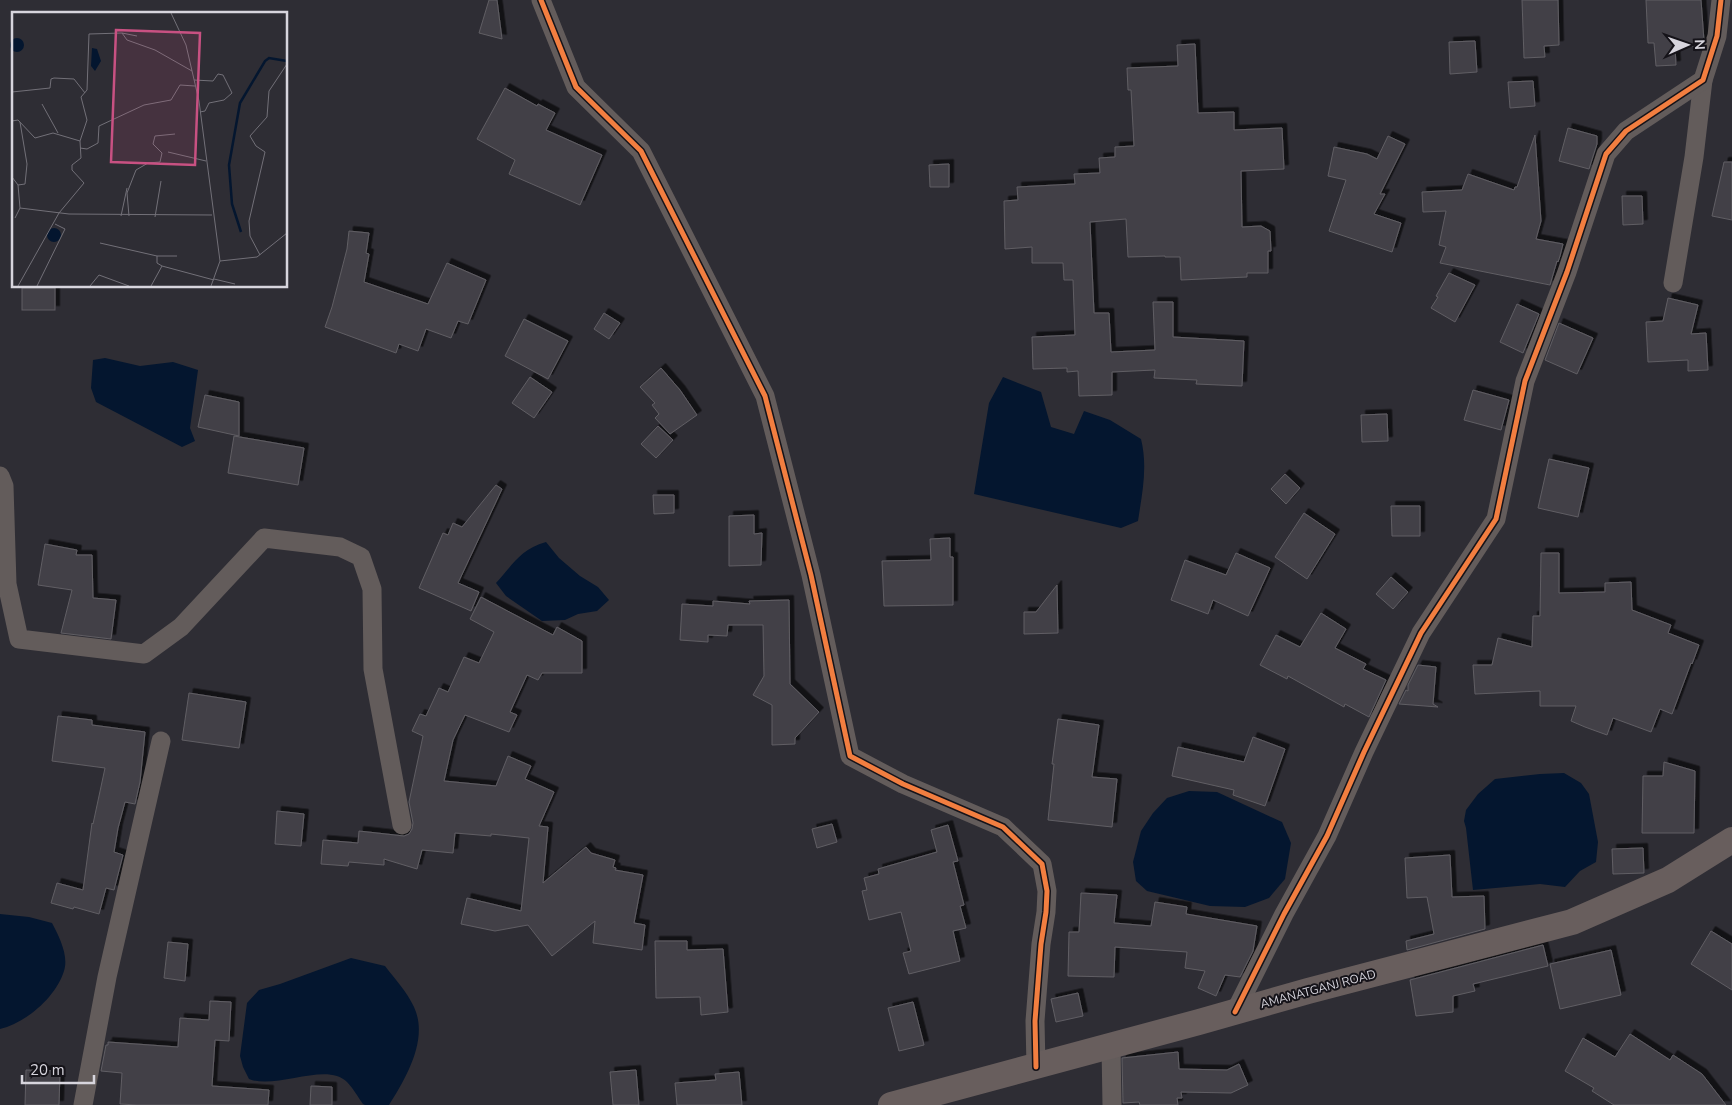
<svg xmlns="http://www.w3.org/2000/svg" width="1732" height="1105" viewBox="0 0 1732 1105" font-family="'Nunito Sans',sans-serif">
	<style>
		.water { fill: #04162f }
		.building { fill: #434147; stroke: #605e64; filter: url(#shadow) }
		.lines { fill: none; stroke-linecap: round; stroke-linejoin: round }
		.street { stroke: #635c5b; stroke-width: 19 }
		.secondary { stroke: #685e5d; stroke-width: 26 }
		.cycleway-casing { stroke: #151319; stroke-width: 8 }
		.cycleway { stroke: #f27e40; stroke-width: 5 }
		.labels { text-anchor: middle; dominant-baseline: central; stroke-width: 4; stroke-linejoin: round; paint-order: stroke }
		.street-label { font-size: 12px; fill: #d7d5dd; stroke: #151319 }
		.inset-river { fill: none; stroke: #04162f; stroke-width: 2.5 }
		.inset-road { fill: none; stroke: #727078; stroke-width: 1 }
		.view { fill: #c85182; fill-opacity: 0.15; stroke: #c85182; stroke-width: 2.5 }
		.inset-edge { fill: none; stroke: #d7d5dd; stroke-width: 2.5 }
	</style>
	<defs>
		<filter id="shadow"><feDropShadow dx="4.5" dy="-4.5" stdDeviation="0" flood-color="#0009"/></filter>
	</defs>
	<rect width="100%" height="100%" fill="#2e2d34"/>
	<!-- water -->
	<g class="water">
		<polygon points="105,358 140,366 173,362 198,370 190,428 195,441 182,447 96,402 91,388 93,360"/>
		<path d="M1003 377 1041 392 1051 427 1074 434 1084 411 1110 420 1141 439C1148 467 1142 494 1138 521L1121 528 974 494 989 403Z"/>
		<path d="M546 542 559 558 580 576 598 587 609 600 597 611 578 614 565 620 542 621 506 596 496 583C513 565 519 550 546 542Z"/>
		<polygon points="1564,773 1581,783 1589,794 1598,842 1596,862 1580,871 1565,887 1540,884 1473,890 1466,828 1464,821 1466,810 1478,794 1495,779 1540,774"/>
		<polygon points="1189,791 1217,792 1282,822 1291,843 1285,879 1269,898 1245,907 1210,906 1147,891 1136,881 1133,862 1141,831 1153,813 1167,798"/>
		<path d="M0 914 29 917 52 923C59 936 69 956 64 971 56 997 26 1023 0 1029Z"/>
		<path d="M351 958 385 966C395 979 407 992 414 1007 429 1039 406 1078 389 1105H365L363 1104C358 1097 353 1088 347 1082 327 1061 276 1090 249 1079L243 1067 240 1056 247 1003 259 990 280 984Z"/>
	</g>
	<!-- building -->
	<g class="building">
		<polygon points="489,0 497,0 502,39 479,33"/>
		<polygon points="1522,0 1558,0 1559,45 1544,46 1545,57 1524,58"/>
		<polygon points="1646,0 1701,0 1704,41 1702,46 1675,47 1676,65 1656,66 1654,43 1648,43"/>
		<polygon points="1475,41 1477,72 1450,74 1449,42"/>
		<polygon points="1195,44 1198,113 1234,112 1234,130 1282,128 1284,169 1241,171 1242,227 1261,226 1270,231 1271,251 1268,251 1268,273 1247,273 1247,277 1181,280 1180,257 1165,257 1165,256 1128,257 1126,219 1090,222 1094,313 1109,313 1111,352 1155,350 1153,302 1173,302 1173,337 1244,341 1242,386 1196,384 1197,380 1154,378 1155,370 1112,372 1112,395 1079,396 1078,371 1067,372 1067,368 1033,369 1032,337 1075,335 1073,280 1064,280 1063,263 1032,263 1032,247 1005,249 1004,201 1018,200 1017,187 1075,184 1074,174 1100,173 1099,158 1115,157 1115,147 1134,146 1131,90 1128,90 1127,68 1178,66 1177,45"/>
		<polygon points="1533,81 1535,106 1510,108 1508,82"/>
		<polygon points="505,88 537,106 538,104 555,113 546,130 602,155 580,205 509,174 515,160 477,139"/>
		<polygon points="1568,128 1597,136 1597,144 1589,169 1559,161"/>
		<polygon points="1535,135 1541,221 1536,239 1563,244 1560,256 1558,262 1557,261 1550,285 1440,263 1446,247 1439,245 1446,211 1423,212 1422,192 1462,190 1468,174 1514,190 1515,187 1517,187"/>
		<polygon points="1388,136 1405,144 1380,194 1385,194 1374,214 1401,223 1392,252 1329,231 1346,180 1328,176 1334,147 1367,154 1377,159"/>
		<polygon points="1724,162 1732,162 1732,220 1712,216"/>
		<polygon points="949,164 949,187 930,187 929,165"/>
		<polygon points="1622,196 1642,196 1643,224 1623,225"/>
		<polygon points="349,231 369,233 366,253 369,254 364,282 428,304 447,263 486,280 468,324 458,321 451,338 426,329 418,351 399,344 396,353 325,327 332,307 347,249"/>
		<polygon points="1449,273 1475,285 1455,322 1431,308 1438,297 1436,296"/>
		<rect x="22" y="288" width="33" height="22"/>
		<polygon points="1668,298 1698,305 1691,334 1706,333 1708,370 1688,371 1688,360 1648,362 1646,322 1663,321"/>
		<polygon points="1517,304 1539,314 1523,353 1500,342"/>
		<polygon points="604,313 620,323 609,339 594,329"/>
		<polygon points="524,319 568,341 548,379 505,356"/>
		<polygon points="1559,323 1593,338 1577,374 1545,360"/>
		<polygon points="661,368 680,390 697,415 670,434 655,418 659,414 652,405 655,403 640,387"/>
		<polygon points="530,377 552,392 534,418 512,403"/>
		<polygon points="1473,390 1509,400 1501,430 1464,420"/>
		<polygon points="205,395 239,402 239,436 198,427"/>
		<polygon points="1387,414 1388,441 1362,442 1361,415"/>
		<polygon points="658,426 673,440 656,458 641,444"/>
		<polygon points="234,436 304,448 298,485 228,473"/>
		<polygon points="1549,459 1589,468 1578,517 1538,508"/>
		<polygon points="1285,474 1300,488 1286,504 1271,489"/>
		<polygon points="496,485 502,489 458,583 479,592 471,611 419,588 443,533 448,535 453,523 462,527"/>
		<polygon points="653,495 674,495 674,513 654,514"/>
		<polygon points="1391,506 1420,506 1420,536 1392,536"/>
		<polygon points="1304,513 1335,534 1307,579 1275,557"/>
		<polygon points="754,515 754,534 762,533 761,565 729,566 729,516"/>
		<polygon points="950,538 950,557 953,557 953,605 884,606 882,561 931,560 930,539"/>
		<polygon points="45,544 77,550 76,555 92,555 93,598 116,600 111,639 61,633 72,590 38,585"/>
		<polygon points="1236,553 1270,568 1248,616 1213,600 1208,614 1171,600 1185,560 1226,575"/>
		<polygon points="1541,553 1559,553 1559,593 1605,592 1605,583 1631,582 1632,610 1671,625 1668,633 1699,645 1692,664 1691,663 1672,714 1660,709 1651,732 1613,718 1607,735 1585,727 1571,721 1576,706 1540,706 1540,691 1475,694 1473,665 1492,665 1498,638 1532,647 1533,616 1540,616"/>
		<polygon points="1391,577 1408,592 1393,609 1376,594"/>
		<polygon points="1057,585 1058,633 1024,634 1024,612 1036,612"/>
		<polygon points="481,597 553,635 557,627 582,641 582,673 542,673 538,680 527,675 510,712 517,715 509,732 465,715 453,740 444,781 496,786 508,756 531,766 525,779 554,792 539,826 548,827 543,883 586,847 591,853 615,860 613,867 616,868 615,870 643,875 634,923 645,925 642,950 593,943 595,921 552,956 528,925 495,931 461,924 467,898 521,911 529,838 491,834 491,836 455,833 453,853 422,850 417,869 384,859 384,865 349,862 348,866 321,864 323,840 358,843 359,831 404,836 409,834 412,829 413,823 409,802 423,736 412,731 420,714 426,716 439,688 448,692 464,657 479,663 494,632 470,619"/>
		<polygon points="789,600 790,684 819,712 795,738 795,744 772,745 772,705 753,695 764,676 763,625 728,625 727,636 708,635 708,642 680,640 682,604 713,606 713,601 750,604 749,601"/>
		<polygon points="1321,613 1346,629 1335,648 1366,664 1363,669 1386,680 1369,717 1345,704 1344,707 1288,676 1287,679 1260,665 1276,635 1300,647"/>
		<polygon points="1418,665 1436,667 1433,704 1438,707 1399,704 1406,690 1408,691 1408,685"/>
		<polygon points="189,693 246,702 239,748 182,740"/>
		<polygon points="58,716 92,720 92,725 145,732 140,782 135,804 125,802 118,828 114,852 123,855 114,890 106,888 99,914 74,907 73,909 51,903 57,883 83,890 92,823 93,824 105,768 52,761"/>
		<polygon points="1058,719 1099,725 1092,777 1117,779 1112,827 1048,820 1054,764 1052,764"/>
		<polygon points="1253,737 1285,749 1265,806 1233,795 1234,790 1172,776 1178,747 1244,762"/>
		<polygon points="1664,762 1695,771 1694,833 1642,833 1643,776 1663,776"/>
		<polygon points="277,811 304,814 301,846 275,844"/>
		<polygon points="832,824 837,842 817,848 812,829"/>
		<polygon points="948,825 958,861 953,862 964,905 960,906 966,928 953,931 960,961 909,974 903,953 911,951 901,912 869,920 862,891 867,890 864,878 879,874 878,869 937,852 931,830"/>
		<polygon points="1643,848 1644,873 1613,874 1612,849"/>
		<polygon points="1450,855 1452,897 1484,896 1485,929 1407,950 1406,941 1434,934 1427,897 1407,898 1405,858"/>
		<polygon points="1081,893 1117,895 1114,923 1151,926 1155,902 1187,907 1186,914 1257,926 1253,951 1240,977 1225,975 1216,996 1198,988 1205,971 1185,968 1187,952 1115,947 1114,977 1068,976 1069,932 1079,932"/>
		<polygon points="1711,931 1732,944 1732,990 1691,964"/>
		<polygon points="655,941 687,941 687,950 723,949 728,1012 701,1015 700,997 656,998"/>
		<polygon points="168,942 188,944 185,981 164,978"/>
		<polygon points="1543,945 1548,966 1473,984 1475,991 1453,996 1453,1012 1416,1016 1410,980"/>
		<polygon points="1611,950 1621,995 1560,1009 1550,964"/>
		<polygon points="1078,993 1083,1016 1056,1022 1051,999"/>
		<polygon points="210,1001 231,1002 229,1041 215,1040 212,1086 269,1090 268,1105 137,1105 120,1104 122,1073 101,1071 106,1045 108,1045 108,1042 178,1047 180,1018 209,1020"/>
		<polygon points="913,1002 924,1045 899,1051 888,1008"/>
		<polygon points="1630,1034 1670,1060 1673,1055 1702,1074 1726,1105 1614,1105 1592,1091 1594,1088 1565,1071 1583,1038 1615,1057"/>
		<polygon points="1178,1052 1179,1069 1227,1070 1239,1064 1248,1085 1231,1093 1181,1092 1182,1098 1177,1098 1178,1105 1140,1105 1139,1102 1123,1103 1122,1058"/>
		<polygon points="26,1070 60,1071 59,1105 25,1105"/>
		<polygon points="636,1070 639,1105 613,1105 610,1072"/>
		<polygon points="739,1072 742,1105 677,1105 675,1083 716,1080 715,1074"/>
		<polygon points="311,1086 332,1087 332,1105 310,1105"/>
	</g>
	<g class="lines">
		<!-- street -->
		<g class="street">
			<polyline points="541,0 576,87 641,151 765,396 811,575 850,756 903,784 1003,827 1042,864 1047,891 1046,912 1041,944 1035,1021 1036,1067"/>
			<polyline points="1673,283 1694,157 1703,80"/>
			<polyline points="0,476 4,486 7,584 19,639 144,654 181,627 264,538 340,547 361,557 372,589 373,669 402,825"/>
			<polyline points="1235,1012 1284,914 1327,836 1364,752 1421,633 1496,519 1525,381 1567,272 1606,154 1626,131 1703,80 1717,36 1721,0"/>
			<polyline points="1111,1046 1112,1105"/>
			<polyline points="83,1105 107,977 161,741"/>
		</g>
		<!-- secondary -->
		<polyline class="secondary" points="891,1105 1199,1022 1308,991 1572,922 1668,880 1732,840"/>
		<defs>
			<g id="cycleway">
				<polyline points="541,0 576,87 641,151 765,396 811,575 850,756 903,784 1003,827 1042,864 1047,891 1046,912 1041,944 1035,1021 1036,1067"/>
				<polyline points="1235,1012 1284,914 1327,836 1364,752 1421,633 1496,519 1525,381 1567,272 1606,154 1626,131 1703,80 1717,36 1721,0"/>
			</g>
		</defs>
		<!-- cycleway casing -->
		<use href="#cycleway" class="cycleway-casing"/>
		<!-- cycleway -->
		<use href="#cycleway" class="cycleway"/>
	</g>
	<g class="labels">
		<!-- street labels -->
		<g class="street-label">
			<text transform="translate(1318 989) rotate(-15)">AMANATGANJ ROAD</text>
		</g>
	</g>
	<!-- overview -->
	<g transform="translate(12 12)">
		<rect width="275" height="275" fill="#2e2d34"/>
		<path d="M-2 33a7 7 0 1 1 14 0a7 7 0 1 1-14 0ZM80 36 85 37 89 49 83 59 79 54ZM35 223a7 7 0 1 1 14 0a7 7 0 1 1-14 0Z" fill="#04162f"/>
		<path class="inset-river" d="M229 220 220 192 217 153 228 91 253 49 257 46 275 49"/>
		<path class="inset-road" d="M159 1 174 33 187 89 208 249 199 274M110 21 125 24M182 68 201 69 206 62 211 63 220 81 212 88 197 91 193 99 188 100M0 80 38 76 39 67 42 66 62 67 73 81M30 92 46 121M0 109 6 108 23 126 41 121 68 129M68 136 75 137 86 131 87 114 132 93 159 88 168 73 183 74M156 140 194 149M0 165 6 173 8 196 3 206M6 173 13 172 15 152 8 110M8 196 57 202 200 203M109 204 115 176M117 204 115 181 124 158 136 151 148 150 150 141 141 132 143 124 163 122M143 205 149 169M88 231 145 244M248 243 238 224 237 209 253 140 244 134 238 124 255 105 257 79 275 52M208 249 245 245 275 221M150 254 145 251V244H165M202 267 223 272M6 274 47 201 72 171 60 158V153L69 146 68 129 75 108 69 85 75 78 77 22 110 21 115 28 143 38 180 59M25 274 53 217 43 212M78 274 87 263 117 274M139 274 150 254 202 268"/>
		<path class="view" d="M104 18 188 21 183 153 99 150Z"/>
		<rect width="275" height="275" class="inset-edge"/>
	</g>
	<!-- north arrow -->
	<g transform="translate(1687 45) rotate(88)" stroke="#151319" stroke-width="4" paint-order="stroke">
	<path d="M0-4L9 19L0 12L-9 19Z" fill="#d7d5dd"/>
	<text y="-8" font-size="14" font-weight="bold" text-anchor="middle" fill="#d7d5dd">N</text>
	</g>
	<!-- scale -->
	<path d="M22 1075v8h72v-8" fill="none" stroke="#d7d5dd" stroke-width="2.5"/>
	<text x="30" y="1075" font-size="15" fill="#d7d5dd" stroke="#151319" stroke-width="4" paint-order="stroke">20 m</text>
</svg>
